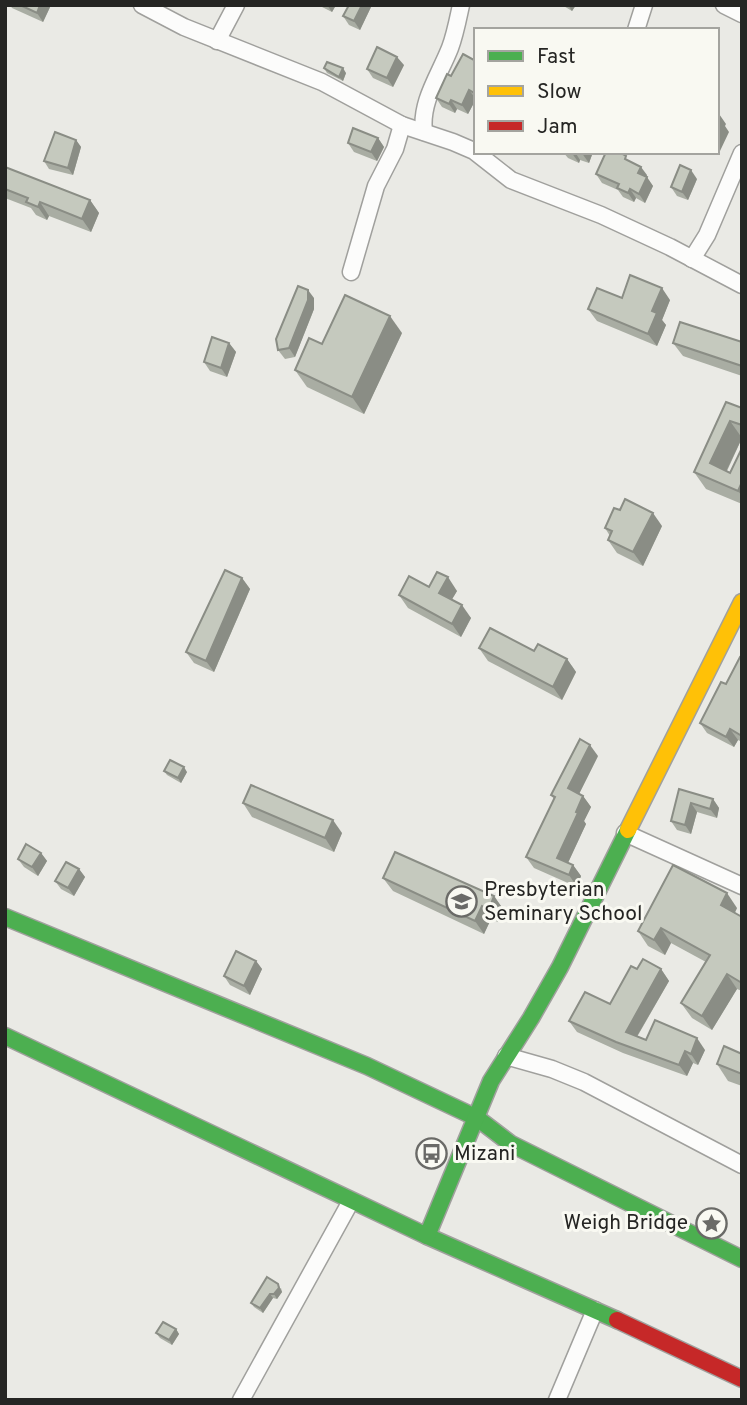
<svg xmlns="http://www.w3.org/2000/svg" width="747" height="1405" viewBox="0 0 747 1405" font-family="Overpass,sans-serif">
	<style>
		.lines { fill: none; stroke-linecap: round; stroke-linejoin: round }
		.street-casing { stroke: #a0a09d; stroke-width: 19 }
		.fast-casing { stroke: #a0a09d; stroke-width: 19 }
		.slow-casing { stroke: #a0a09d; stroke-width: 19 }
		.jam-casing { stroke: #a0a09d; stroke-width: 19 }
		.street { stroke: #fcfcfb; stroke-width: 16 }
		.fast { stroke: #4caf50; stroke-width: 16 }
		.slow { stroke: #ffc107; stroke-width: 16 }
		.jam { stroke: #c62828; stroke-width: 16 }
		.wall { fill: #a9ada3 }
		.shaded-wall { fill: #8a8d85 }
		.building { fill: #c5c9be; stroke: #8a8d85; stroke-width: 2 }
		.labels { text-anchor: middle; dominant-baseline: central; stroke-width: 6; stroke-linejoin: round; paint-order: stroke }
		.poi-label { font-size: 21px; fill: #252523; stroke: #f9f9f2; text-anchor: start }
	</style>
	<rect width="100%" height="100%" fill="#eaeae5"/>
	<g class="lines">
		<defs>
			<g id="street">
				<polyline points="142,5 184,27 322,82 402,125 453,142 474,151 511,180 601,215 670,247 742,285"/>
				<polyline points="724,5 742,14"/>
				<polyline points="636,30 644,5"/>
				<polyline points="217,41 236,5"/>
				<path d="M424 132C420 102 439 76 450 48 455 35 458 19 461 5"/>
				<polyline points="692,259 707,235 742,153"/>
				<polyline points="351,272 376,186 395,149 402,125"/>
				<polyline points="625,833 742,886"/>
				<polyline points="506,1056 552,1069 584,1082 742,1165"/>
				<polyline points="241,1400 351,1201"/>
				<polyline points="557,1400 595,1310"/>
			</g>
			<g id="fast">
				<polyline points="5,917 367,1066 477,1118 511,1144 742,1259"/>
				<polyline points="5,1036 427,1236 617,1320"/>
				<polyline points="427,1236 491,1081 531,1018 560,967 628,830"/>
			</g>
			<polyline id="slow" points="628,830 742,602"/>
			<polyline id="jam" points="617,1320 742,1379"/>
		</defs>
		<!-- street casing -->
		<use href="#street" class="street-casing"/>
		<!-- fast casing -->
		<use href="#fast" class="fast-casing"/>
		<!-- slow casing -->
		<use href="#slow" class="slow-casing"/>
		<!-- jam casing -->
		<use href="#jam" class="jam-casing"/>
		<!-- street -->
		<use href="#street" class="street"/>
		<!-- fast -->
		<use href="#fast" class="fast"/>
		<!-- slow -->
		<use href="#slow" class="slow"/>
		<!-- jam -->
		<use href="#jam" class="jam"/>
	</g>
	<!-- wall -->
	<g class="wall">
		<polygon points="10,5 51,5 43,22 12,8"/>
		<polygon points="318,5 336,5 332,12"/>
		<polygon points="562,5 576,5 572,11"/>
		<polygon points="371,7 360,30 349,25 343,16"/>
		<polygon points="476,61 476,99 468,114 457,109 455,113 442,107 436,98 451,76"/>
		<polygon points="404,65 393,87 373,78 367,69"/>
		<polygon points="324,68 346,73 343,81 327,73"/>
		<polygon points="378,138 384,147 377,161 354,152 348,143"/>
		<polygon points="76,140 81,147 73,175 49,169 44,161"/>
		<polygon points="563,152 593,152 589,163 580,160 579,163 568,158"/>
		<polygon points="5,167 90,200 99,213 91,232 49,216 47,220 36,215 31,208 5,198"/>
		<polygon points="596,174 647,175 646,177 653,186 645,203 636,198 634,202 623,197 618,190 602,183"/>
		<polygon points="697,179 688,200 677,196 671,187"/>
		<polygon points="314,298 314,309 295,357 285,359 278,350"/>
		<polygon points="622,298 670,300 662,320 666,325 657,346 597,321 588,309"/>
		<polygon points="402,333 364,414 307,387 295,370"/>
		<polygon points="742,342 742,376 683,356 673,343"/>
		<polygon points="229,343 236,352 227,377 210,371 204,362"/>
		<polygon points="726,402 742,408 742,438 727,471 730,473 742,448 742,504 706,489 694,472"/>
		<polygon points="662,526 643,566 617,553 608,540 610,536 605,528"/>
		<polygon points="242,578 250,589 214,672 194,663 186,652"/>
		<polygon points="429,587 457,591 452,599 471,618 461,637 408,608 399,595"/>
		<polygon points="479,648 567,659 576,672 562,700 488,661"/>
		<polygon points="742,658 742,742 738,740 734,747 707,733 700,723"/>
		<polygon points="598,756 579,794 583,796 591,807 584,821 586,824 568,863 573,865 581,876 577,887 534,868 526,857 554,799 551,795"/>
		<polygon points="164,771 187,772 181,783 167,775"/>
		<polygon points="679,789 713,799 719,808 717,818 697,812 691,834 677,830 671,821"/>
		<polygon points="243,803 342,833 334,852 252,817"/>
		<polygon points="41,853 47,861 38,876 24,867 18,859"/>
		<polygon points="79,869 85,877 74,896 61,889 55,881"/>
		<polygon points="383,878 494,896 503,909 498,922 491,919 484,934 393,891"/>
		<polygon points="737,908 735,913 742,917 742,991 737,989 712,1030 692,1018 681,1003 706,962 671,943 665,955 648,946 638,931"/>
		<polygon points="256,961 262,969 250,995 230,985 224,976"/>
		<polygon points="637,969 661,969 669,981 637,1037 646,1040 705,1050 698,1065 693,1063 687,1076 623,1053 577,1032 569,1021 610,1004"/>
		<polygon points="742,1054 742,1086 728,1081 717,1064"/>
		<polygon points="281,1288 282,1292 277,1299 273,1298 263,1313 254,1307 251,1303"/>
		<polygon points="176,1329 179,1334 172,1345 160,1338 156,1333"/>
	</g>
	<!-- shaded-wall -->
	<g class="shaded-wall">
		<polygon points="40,5 51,5 43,22 37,13"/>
		<polygon points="327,5 336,5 332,12"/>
		<polygon points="362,5 370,5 371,7 360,30 354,21"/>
		<polygon points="568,5 576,5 572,11"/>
		<polygon points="397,57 404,65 393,87 387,78"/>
		<polygon points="343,68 346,73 343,81 339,77"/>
		<polygon points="469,90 476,99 468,114 462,105"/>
		<polygon points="451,100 457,109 455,113 449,104"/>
		<polygon points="717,111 726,124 725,126 729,132 720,151 717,146"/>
		<polygon points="378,138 384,147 377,161 371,152"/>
		<polygon points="76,140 81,147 73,175 68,168"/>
		<polygon points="571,152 575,152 580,160 579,163"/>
		<polygon points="581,152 593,152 589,163"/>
		<polygon points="641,167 647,175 644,182 638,173"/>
		<polygon points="691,170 697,179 688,200 682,192"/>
		<polygon points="647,177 653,186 645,203 639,194"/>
		<polygon points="630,189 636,198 634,202 628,193"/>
		<polygon points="90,200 99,213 91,232 82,219"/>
		<polygon points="40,202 49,216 47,220 38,207"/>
		<polygon points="662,288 670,300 662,320 666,325 657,346 648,334 652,311"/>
		<polygon points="308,290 314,298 314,309 295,357 289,348"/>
		<polygon points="390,316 402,333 364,414 352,397"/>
		<polygon points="229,343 236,352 227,377 221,368"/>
		<polygon points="730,421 742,438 722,480 710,463"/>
		<polygon points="742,482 742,496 738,491"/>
		<polygon points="653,513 662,526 643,566 633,552"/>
		<polygon points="448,577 457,591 448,606 439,593"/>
		<polygon points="242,578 250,589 214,672 206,661"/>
		<polygon points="462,605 471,618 461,637 452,624"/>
		<polygon points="567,659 576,672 562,700 553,687"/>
		<polygon points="730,729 738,740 734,747 726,737"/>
		<polygon points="590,745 598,756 576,800 568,788"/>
		<polygon points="184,767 187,772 181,783 178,778"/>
		<polygon points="583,796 591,807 584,821 586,824 565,869 557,858 576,812"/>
		<polygon points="713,799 719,808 717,818 710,809"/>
		<polygon points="691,803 697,812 691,834 685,825"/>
		<polygon points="333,820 342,833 334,852 325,838"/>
		<polygon points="41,853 47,861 38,876 32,867"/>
		<polygon points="573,865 581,876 577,887 569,875"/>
		<polygon points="79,869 85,877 74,896 68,888"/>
		<polygon points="727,893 737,908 731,919 721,905"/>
		<polygon points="494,896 503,909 498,922 489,909"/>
		<polygon points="482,906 491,919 484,934 475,921"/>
		<polygon points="661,928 671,943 665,955 654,940"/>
		<polygon points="256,961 262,969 250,995 244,986"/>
		<polygon points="661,969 669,981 633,1043 626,1032"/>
		<polygon points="727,974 737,989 712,1030 702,1016"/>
		<polygon points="697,1038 705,1050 698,1065 691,1054"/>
		<polygon points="685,1051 693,1063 687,1076 679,1065"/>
		<polygon points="278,1284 282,1292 277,1299 274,1294"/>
		<polygon points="270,1294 273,1298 263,1313 260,1308"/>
		<polygon points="176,1329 179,1334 172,1345 169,1340"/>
	</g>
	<!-- building -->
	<g class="building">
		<polygon points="20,5 40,5 37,13"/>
		<polygon points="349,5 362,5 354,21 343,16"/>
		<polygon points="377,47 397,57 387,78 367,69"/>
		<polygon points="463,54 476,61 476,94 469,90 462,105 451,100 449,104 436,98 447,74 451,76"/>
		<polygon points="327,62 343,68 339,77 324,68"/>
		<polygon points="353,128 378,138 371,152 348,143"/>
		<polygon points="55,132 76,140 68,168 44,161"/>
		<polygon points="606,152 619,152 626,156 625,159 641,167 638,173 647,177 639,194 630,189 628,193 617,188 619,184 596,174"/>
		<polygon points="680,165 691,170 682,192 671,187"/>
		<polygon points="5,167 90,200 82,219 40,202 38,207 26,202 28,198 5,189"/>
		<polygon points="630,275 662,288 652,311 657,313 648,334 588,309 597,288 622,298"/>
		<polygon points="298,286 308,290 308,300 289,348 278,350 276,339"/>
		<polygon points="345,295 390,316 352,397 295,370 309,338 322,344"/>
		<polygon points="680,322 742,342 742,366 673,343"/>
		<polygon points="212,337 229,343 221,368 204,362"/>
		<polygon points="726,402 742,408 742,425 730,421 710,463 730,473 742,448 742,482 738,491 694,472"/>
		<polygon points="625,499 653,513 633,552 608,540 612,531 605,528 614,508 620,510"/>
		<polygon points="225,570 242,578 206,661 186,652"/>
		<polygon points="437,572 448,577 439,593 462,605 452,624 399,595 409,576 429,587"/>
		<polygon points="490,628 534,651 538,644 567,659 553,687 479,648"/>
		<polygon points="740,657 742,658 742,736 730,729 726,737 700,723 721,682 726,684"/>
		<polygon points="580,739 590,745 568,788 583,796 576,812 578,813 557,858 573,865 569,875 526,857 555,797 551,795"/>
		<polygon points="170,760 184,767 178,778 164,771"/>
		<polygon points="251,785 333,820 325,838 243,803"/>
		<polygon points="679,789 713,799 710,809 691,803 685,825 671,821"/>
		<polygon points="26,844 41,853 32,867 18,859"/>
		<polygon points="395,852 494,896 489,909 482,906 475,921 383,878"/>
		<polygon points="66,862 79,869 68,888 55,881"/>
		<polygon points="673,865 727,893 721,905 742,917 742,983 727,974 702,1016 681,1003 710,955 661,928 654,940 638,931"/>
		<polygon points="236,951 256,961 244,986 224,976"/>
		<polygon points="643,959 661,969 626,1032 646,1040 655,1020 697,1038 691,1054 685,1051 679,1065 616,1042 569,1021 585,992 610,1004 631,966 637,969"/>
		<polygon points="724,1046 742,1054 742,1074 717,1064"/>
		<polygon points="267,1277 278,1284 279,1288 274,1294 270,1294 260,1308 251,1303"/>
		<polygon points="163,1322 176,1329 169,1340 156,1333"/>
	</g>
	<!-- icons -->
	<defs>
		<symbol id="school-ring" viewBox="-11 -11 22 22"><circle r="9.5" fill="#f9f9f2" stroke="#6a6a67" stroke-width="1.5"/><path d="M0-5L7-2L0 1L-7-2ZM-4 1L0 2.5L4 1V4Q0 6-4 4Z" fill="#6a6a67"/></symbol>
		<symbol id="bus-ring" viewBox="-11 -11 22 22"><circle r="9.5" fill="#f9f9f2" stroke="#6a6a67" stroke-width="1.5"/><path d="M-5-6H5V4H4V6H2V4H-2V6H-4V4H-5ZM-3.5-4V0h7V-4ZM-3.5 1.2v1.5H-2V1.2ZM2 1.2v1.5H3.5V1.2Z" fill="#6a6a67"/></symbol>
		<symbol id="sight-ring" viewBox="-11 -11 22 22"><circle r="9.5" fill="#f9f9f2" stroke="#6a6a67" stroke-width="1.5"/><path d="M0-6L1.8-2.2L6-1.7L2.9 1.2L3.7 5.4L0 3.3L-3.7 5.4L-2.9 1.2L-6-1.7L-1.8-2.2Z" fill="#6a6a67"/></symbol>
	</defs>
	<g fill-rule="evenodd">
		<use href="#school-ring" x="444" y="884" width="35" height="35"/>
		<use href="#bus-ring" x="414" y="1136" width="35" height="35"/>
		<use href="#sight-ring" x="694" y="1206" width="35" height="35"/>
	</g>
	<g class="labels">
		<!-- poi labels -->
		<g class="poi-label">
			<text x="484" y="890">Presbyterian<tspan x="484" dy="24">Seminary School</tspan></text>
			<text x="454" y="1154">Mizani</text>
			<text x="688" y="1223" text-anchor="end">Weigh Bridge</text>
		</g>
	</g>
	<!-- border -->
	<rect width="747" height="1405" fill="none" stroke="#252523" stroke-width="14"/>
	<!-- legend -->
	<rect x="474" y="28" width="245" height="126" fill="#f9f9f2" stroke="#a4a49f" stroke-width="2"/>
	<rect x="488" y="51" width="35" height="10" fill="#4caf50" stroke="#a4a49f" stroke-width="2"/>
	<text x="537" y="63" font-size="21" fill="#252523">Fast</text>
	<rect x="488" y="86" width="35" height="10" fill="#ffc107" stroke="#a4a49f" stroke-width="2"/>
	<text x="537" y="98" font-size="21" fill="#252523">Slow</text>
	<rect x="488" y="121" width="35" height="10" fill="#c62828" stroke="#a4a49f" stroke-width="2"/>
	<text x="537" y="133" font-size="21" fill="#252523">Jam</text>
</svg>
